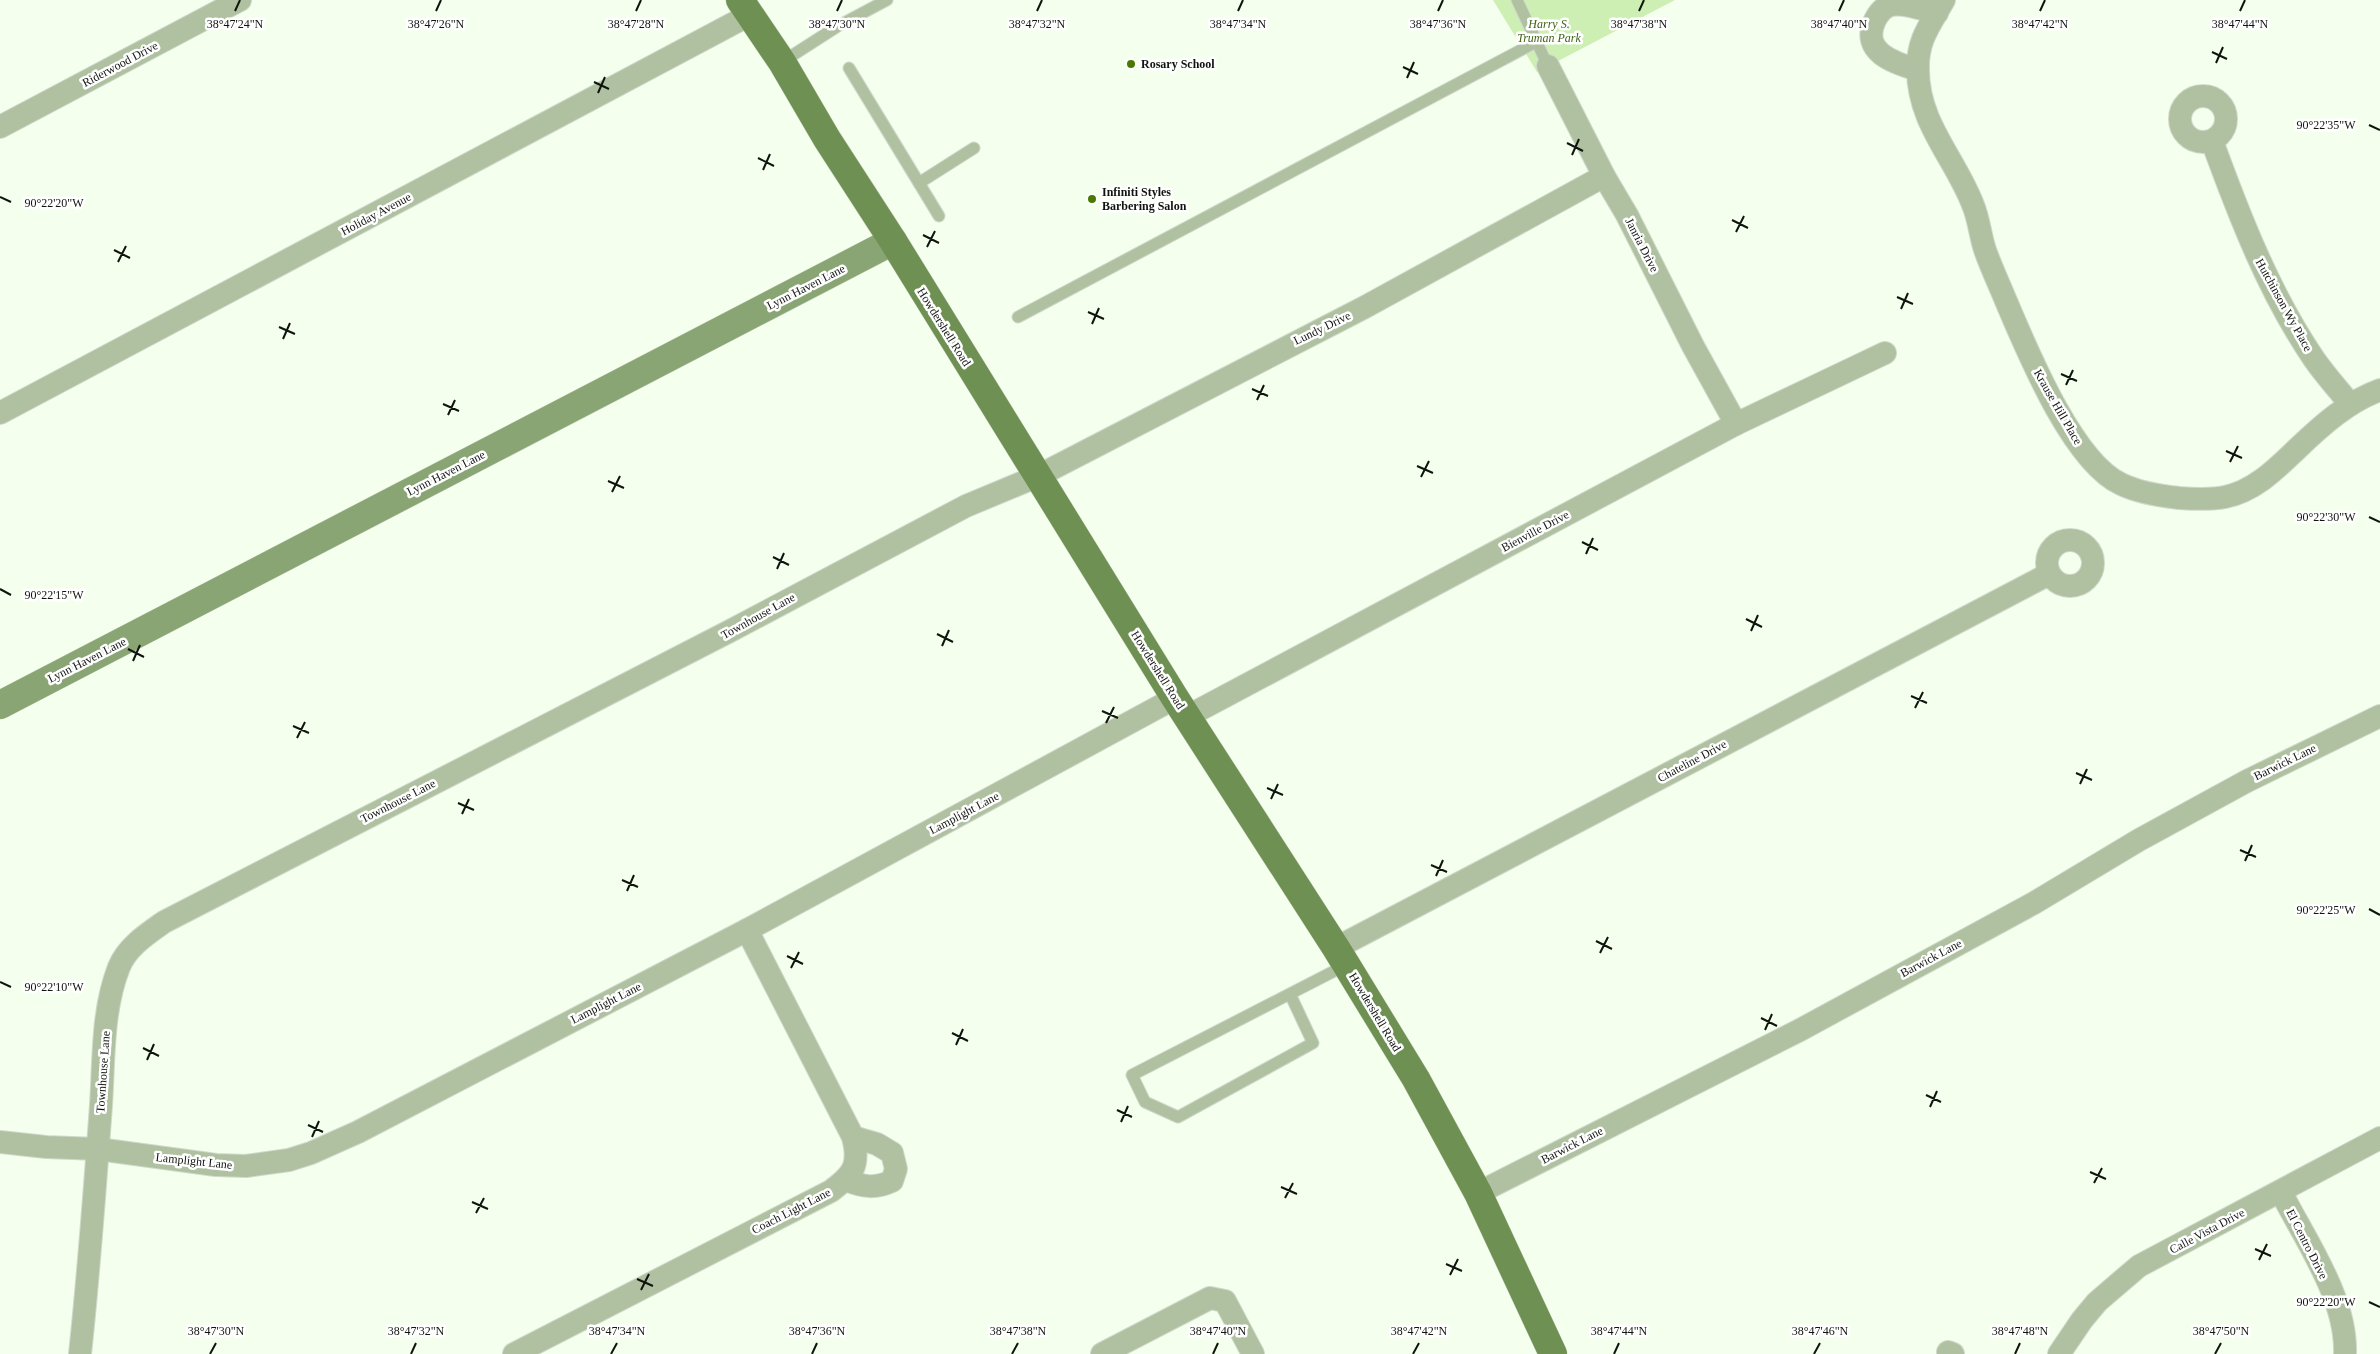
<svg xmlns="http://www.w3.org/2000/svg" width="2380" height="1354" viewBox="0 0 2380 1354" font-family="Georgia,serif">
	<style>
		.green { fill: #cdefb3 }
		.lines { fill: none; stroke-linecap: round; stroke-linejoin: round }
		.lane-casing { stroke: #d0d9ca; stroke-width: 13 }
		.street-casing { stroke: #d0d9ca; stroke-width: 24 }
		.secondary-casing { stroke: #d0d9ca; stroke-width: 29 }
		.primary-casing { stroke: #d0d9ca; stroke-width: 29 }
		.lane { stroke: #afc1a1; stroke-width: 11 }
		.street { stroke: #afc1a1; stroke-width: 22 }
		.secondary { stroke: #8aa574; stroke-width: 28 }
		.primary { stroke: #6f9053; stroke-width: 28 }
		.ticks { fill: none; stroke: #10140e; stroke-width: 2 }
		.poi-dot { fill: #497900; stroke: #fff; stroke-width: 2 }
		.labels { text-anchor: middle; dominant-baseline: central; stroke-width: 5; stroke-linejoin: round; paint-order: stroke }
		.park-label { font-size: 12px; font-style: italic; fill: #3f6215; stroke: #fff }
		.street-label { font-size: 12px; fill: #10140e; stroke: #fff }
		.poi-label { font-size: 12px; font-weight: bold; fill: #10140e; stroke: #fff; text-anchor: start }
		.ticks-label { font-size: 12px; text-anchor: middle; fill: #10140e; stroke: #fff; stroke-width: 5; stroke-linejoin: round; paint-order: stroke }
	</style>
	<rect width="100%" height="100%" fill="#f5ffee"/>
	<!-- green -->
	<polygon class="green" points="1493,0 1675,0 1537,72"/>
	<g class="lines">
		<defs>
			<g id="lane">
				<polyline points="1517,0 1548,66"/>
				<polyline points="782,62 838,26 887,0"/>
				<polyline points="849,68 939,216"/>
				<polyline points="919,183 974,148"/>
				<polyline points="1018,317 1536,42"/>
				<polyline points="1290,994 1313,1043 1178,1117 1145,1102 1132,1075 1346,965"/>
			</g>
			<g id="street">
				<path d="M1944 0C1930 25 1917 40 1918 70 1918 123 1955 158 1973 205 1979 219 1980 235 1985 250 1991 267 1999 284 2006 301 2027 350 2072 461 2121 484 2137 492 2161 496 2179 498 2193 499 2210 500 2225 497 2255 491 2277 468 2298 448 2322 425 2349 401 2380 390"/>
				<polyline points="1548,66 1604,176 1627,215 1693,346 1736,424"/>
				<path d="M1918 70C1894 63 1860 52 1875 20 1878 14 1883 7 1891 5 1905 2 1924 10 1937 13"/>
				<circle cx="2203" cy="119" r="23"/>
				<polyline points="0,127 240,0"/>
				<path d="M2212 141C2239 215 2269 293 2314 359 2325 375 2338 389 2350 404"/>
				<polyline points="0,413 751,14"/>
				<circle cx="2070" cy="563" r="23"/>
				<polyline points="1188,716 1736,424 1885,353"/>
				<polyline points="1336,948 2049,574"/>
				<polyline points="0,1142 46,1147 98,1149 216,1165 246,1166 289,1160 311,1153 358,1132 747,930 1175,698"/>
				<path d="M846 1180C863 1187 875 1189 892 1181L896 1169 892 1153 877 1144 853 1137"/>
				<path d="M2281 1192C2305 1240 2347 1298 2345 1354"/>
				<polyline points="1478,1193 1800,1030 2034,903 2139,840 2247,781 2380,716"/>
				<polyline points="1948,1352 1953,1354"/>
				<path d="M80 1354C89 1271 95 1188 101 1105 104 1059 102 1010 119 967 127 947 147 934 164 922L730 631 966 506 1038 476 1365 307 1604 176"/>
				<path d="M514 1354 831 1191C854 1174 860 1165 853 1137L747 930"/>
				<polyline points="1102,1354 1210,1298 1225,1301 1253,1354"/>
				<polyline points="2059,1354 2082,1320 2097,1302 2139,1266 2380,1138"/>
			</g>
			<polyline id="secondary" points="0,705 893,241"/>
			<polyline id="primary" points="740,0 782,62 827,139 893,241 1175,698 1336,948 1416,1079 1478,1193 1553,1354"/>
		</defs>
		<!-- lane casing -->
		<use href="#lane" class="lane-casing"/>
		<!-- street casing -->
		<use href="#street" class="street-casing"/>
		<!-- secondary casing -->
		<use href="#secondary" class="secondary-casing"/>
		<!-- primary casing -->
		<use href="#primary" class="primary-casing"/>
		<!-- lane -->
		<use href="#lane" class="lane"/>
		<!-- street -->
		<use href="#street" class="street"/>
		<!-- secondary -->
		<use href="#secondary" class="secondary"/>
		<!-- primary -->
		<use href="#primary" class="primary"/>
	</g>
	<!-- ticks -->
	<path class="ticks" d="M235 11 240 0M436 11 441 0M636 11 641 0M837 11 842 0M1037 11 1042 0M1238 11 1243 0M1438 11 1443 0M1639 11 1644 0M1839 11 1844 0M2040 11 2045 0M2240 11 2245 0M2212 52 2227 59M2216 63 2223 47M1403 67 1418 74M1407 78 1414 62M594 82 609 89M598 93 605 77M2369 125 2380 130M1567 143 1583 151M1572 155 1579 139M758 158 774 166M763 170 770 154M0 197 11 202M1732 220 1748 228M1736 232 1744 216M923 235 939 243M927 247 935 231M114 250 130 258M118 262 126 246M1897 297 1913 304M1901 309 1908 293M1088 312 1104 319M1092 324 1099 308M279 327 295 334M283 339 290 323M2061 374 2077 381M2066 385 2073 370M1252 389 1268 396M1257 400 1264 385M443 404 459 411M448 415 455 400M2226 451 2242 458M2230 462 2238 446M1417 466 1433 473M1421 477 1429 461M608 481 624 488M612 492 620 476M2369 517 2380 522M1582 542 1598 550M1586 554 1593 538M773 557 789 565M777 569 784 553M0 589 11 595M1746 619 1762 627M1751 631 1758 615M937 634 953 642M942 646 949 630M128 649 144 657M133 661 140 645M1911 696 1927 703M1915 708 1923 692M1102 711 1118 718M1106 723 1114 707M293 726 309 733M297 738 305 722M2076 773 2092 780M2080 784 2087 769M1267 788 1283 795M1271 799 1278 784M458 803 474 810M462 814 469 799M2240 850 2256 857M2245 861 2252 845M1431 865 1447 872M1436 876 1443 860M622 880 638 887M627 891 634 875M2369 909 2380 915M1596 941 1612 949M1600 953 1608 937M787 956 803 964M791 968 799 952M0 982 11 987M1761 1018 1777 1026M1765 1030 1772 1014M952 1033 968 1041M956 1045 963 1029M143 1048 159 1056M147 1060 154 1044M1926 1095 1941 1102M1930 1107 1937 1091M1117 1110 1132 1117M1121 1122 1128 1106M308 1125 323 1132M312 1137 319 1121M2090 1172 2106 1179M2094 1183 2102 1168M1281 1187 1297 1194M1285 1198 1293 1183M472 1202 488 1209M476 1213 484 1198M2255 1249 2271 1256M2259 1260 2267 1244M1446 1264 1462 1271M1450 1275 1458 1259M637 1279 653 1286M641 1290 649 1274M2369 1302 2380 1307M210 1354 216 1343M411 1354 416 1343M611 1354 617 1343M812 1354 817 1343M1012 1354 1018 1343M1213 1354 1218 1343M1413 1354 1419 1343M1614 1354 1619 1343M1814 1354 1820 1343M2015 1354 2020 1343M2215 1354 2221 1343"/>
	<!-- markers -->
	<g class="poi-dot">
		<circle cx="1131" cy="64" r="5"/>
		<circle cx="1092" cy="199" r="5"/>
	</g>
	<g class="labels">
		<!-- park labels -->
		<g class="park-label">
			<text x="1549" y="24">Harry S.<tspan x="1549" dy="14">Truman Park</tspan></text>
		</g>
		<!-- street labels -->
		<g class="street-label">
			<text transform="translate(120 64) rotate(-28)">Riderwood Drive</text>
			<text transform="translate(376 214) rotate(-28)">Holiday Avenue</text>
			<text transform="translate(1642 245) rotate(63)">Janria Drive</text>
			<text transform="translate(806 287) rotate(-27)">Lynn Haven Lane</text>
			<text transform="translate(2284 305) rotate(61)">Hutchinson Wy Place</text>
			<text transform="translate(944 327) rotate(58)">Howdershell Road</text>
			<text transform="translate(1322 328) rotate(-26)">Lundy Drive</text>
			<text transform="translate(2058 407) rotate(60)">Krause Hill Place</text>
			<text transform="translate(446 473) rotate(-27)">Lynn Haven Lane</text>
			<text transform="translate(1535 531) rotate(-28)">Bienville Drive</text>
			<text transform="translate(758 616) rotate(-29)">Townhouse Lane</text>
			<text transform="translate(87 660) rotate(-27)">Lynn Haven Lane</text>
			<text transform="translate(1158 670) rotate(58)">Howdershell Road</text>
			<text transform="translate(1692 761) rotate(-28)">Chateline Drive</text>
			<text transform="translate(2285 762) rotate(-26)">Barwick Lane</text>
			<text transform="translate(398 801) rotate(-27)">Townhouse Lane</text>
			<text transform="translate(964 813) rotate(-28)">Lamplight Lane</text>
			<text transform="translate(1931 958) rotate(-28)">Barwick Lane</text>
			<text transform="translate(606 1003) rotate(-27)">Lamplight Lane</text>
			<text transform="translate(1375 1012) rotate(59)">Howdershell Road</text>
			<text transform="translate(103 1072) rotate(-86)">Townhouse Lane</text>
			<text transform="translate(1572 1145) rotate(-27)">Barwick Lane</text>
			<text transform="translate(194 1161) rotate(6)">Lamplight Lane</text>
			<text transform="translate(791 1211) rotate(-27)">Coach Light Lane</text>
			<text transform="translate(2207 1231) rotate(-28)">Calle Vista Drive</text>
			<text transform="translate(2307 1244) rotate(63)">El Centro Drive</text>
		</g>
		<!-- poi labels -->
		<g class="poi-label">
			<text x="1141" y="64">Rosary School</text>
			<text x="1102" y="192">Infiniti Styles<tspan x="1102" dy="14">Barbering Salon</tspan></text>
		</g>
	</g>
	<g class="ticks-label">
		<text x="235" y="28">38°47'24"N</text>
		<text x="436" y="28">38°47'26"N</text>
		<text x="636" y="28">38°47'28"N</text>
		<text x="837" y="28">38°47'30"N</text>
		<text x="1037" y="28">38°47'32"N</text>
		<text x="1238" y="28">38°47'34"N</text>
		<text x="1438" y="28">38°47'36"N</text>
		<text x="1639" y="28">38°47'38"N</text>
		<text x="1839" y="28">38°47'40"N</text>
		<text x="2040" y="28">38°47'42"N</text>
		<text x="2240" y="28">38°47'44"N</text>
		<text x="2326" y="129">90°22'35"W</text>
		<text x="54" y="207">90°22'20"W</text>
		<text x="2326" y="521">90°22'30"W</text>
		<text x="54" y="599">90°22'15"W</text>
		<text x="2326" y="914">90°22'25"W</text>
		<text x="54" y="991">90°22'10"W</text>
		<text x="2326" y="1306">90°22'20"W</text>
		<text x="216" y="1335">38°47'30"N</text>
		<text x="416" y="1335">38°47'32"N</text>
		<text x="617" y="1335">38°47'34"N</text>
		<text x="817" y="1335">38°47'36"N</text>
		<text x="1018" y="1335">38°47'38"N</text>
		<text x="1218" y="1335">38°47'40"N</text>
		<text x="1419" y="1335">38°47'42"N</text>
		<text x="1619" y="1335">38°47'44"N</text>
		<text x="1820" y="1335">38°47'46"N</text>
		<text x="2020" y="1335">38°47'48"N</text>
		<text x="2221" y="1335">38°47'50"N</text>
	</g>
</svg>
